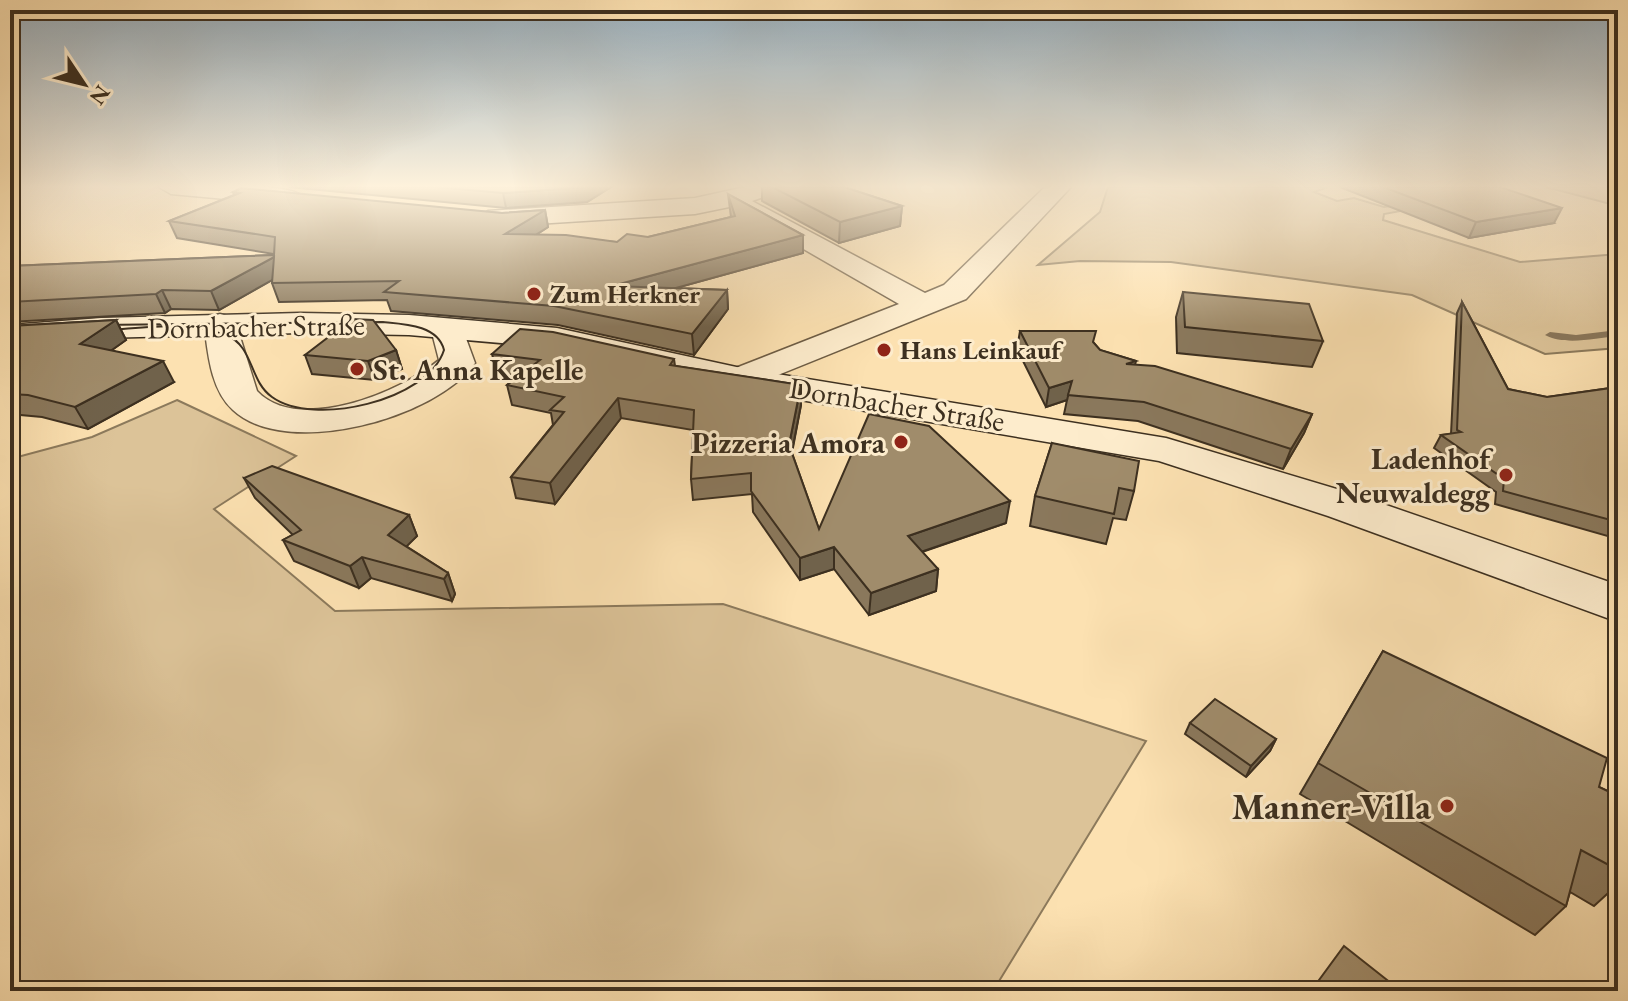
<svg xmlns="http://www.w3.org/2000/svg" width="1628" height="1001" viewBox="0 0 1628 1001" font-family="'EB Garamond',serif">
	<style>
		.green { fill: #dcc398; stroke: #8c7a5c; stroke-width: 2 }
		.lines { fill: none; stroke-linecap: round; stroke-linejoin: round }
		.stream { fill: #89765a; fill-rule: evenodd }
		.street-casing { stroke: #6d5c44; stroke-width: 3 }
		.secondary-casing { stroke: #3d3020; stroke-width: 3 }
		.street { fill: #fdeccc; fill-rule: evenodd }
		.secondary { fill: #fdeccc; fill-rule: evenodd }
		.tram { stroke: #3d3020; stroke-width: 2 }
		.wall { fill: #8a785c; stroke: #3d3020; stroke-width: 2 }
		.shaded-wall { fill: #70624b; stroke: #3d3020; stroke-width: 2 }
		.building { fill: #a08c6b; stroke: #3d3020; stroke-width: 2 }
		.poi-dot { fill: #8f2418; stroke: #fdeccc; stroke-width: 3 }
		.labels { text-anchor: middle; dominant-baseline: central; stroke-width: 6; stroke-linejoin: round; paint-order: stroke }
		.far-poi-label { font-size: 26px; font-weight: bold; fill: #3d3020; stroke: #fdeccc; text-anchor: start }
		.street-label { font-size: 30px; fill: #3d3020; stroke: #fdeccc }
		.poi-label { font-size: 30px; font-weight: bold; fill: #3d3020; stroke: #fdeccc; text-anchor: end }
		.near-poi-label { font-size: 36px; font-weight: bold; fill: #3d3020; stroke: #fdeccc; text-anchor: end }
	</style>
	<rect width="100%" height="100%" fill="#fce1b1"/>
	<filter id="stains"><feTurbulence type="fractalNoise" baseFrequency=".0025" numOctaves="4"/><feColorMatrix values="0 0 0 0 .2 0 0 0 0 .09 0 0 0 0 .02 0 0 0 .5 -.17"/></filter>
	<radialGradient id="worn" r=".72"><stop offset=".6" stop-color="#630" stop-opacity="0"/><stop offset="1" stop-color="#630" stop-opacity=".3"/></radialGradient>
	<!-- green -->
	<g class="green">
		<polygon points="1108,187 1328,187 1314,192 1337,201 1354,198 1384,207 1407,204 1417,208 1384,214 1383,220 1520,262 1618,254 1618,348 1545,354 1412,295 1171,262 1080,261 1038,265 1100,212"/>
		<polygon points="1546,187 1618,187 1618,206"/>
		<polygon points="177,400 296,456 214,509 335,611 723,604 1146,741 993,991 10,991 10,459 92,437"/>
	</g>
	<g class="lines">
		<!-- stream -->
		<path class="stream" d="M1618 330V336C1595 338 1566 346 1545 335L1550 332 1576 335Z"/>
		<defs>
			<g id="street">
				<path d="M159 187C184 187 292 180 304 198L292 205 171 194Z"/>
				<polygon points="745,187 782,187 778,192 752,201 925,293 944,285 1045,187 1071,187 966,299 741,390 728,387 723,379 728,371 899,304 741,213 739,205 695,214 488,227 475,219 488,211 695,198"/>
				<path d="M220 314 232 317 236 324 257 391C298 435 401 392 439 360L431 329 436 322 448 319 460 322 475 363C437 418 286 460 233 410 210 389 208 352 204 324L208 317Z"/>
			</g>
			<polygon id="secondary" points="300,313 409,315 557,328 741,368 1166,438 1360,496 1618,585 1618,622 1328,516 1159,461 741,390 557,348 409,335 300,333 101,338 10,345 10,325 101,318"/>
		</defs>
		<!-- street casing -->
		<use href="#street" class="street-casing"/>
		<!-- secondary casing -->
		<use href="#secondary" class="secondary-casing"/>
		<!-- street -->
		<use href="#street" class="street"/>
		<!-- secondary -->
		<use href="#secondary" class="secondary"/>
		<!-- tram -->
		<path class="tram" d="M97 325 383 322C404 324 438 325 444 350 428 401 313 427 272 397 249 381 254 346 226 335 185 320 140 328 98 331"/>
	</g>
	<!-- wall -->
	<g class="wall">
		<polygon points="289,187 611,187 587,202 506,208"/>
		<polygon points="762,187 844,187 902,206 900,226 839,243 762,201"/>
		<polygon points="1340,187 1500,187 1554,223 1469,238"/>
		<polygon points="233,192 502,213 545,210 548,227 536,235 617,242 648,237 731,217 728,194 803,235 803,253 676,288 727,290 728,309 694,355 558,325 391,311 387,300 279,302 272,283 272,280 219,310 171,309 165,313 10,322 10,266 274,255 274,254 177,238 169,221 234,195"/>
		<polygon points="1183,292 1323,341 1312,367 1177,353 1176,317"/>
		<polygon points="1462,302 1508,389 1547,397 1618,387 1618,539 1495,504 1496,492 1434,448 1441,435 1451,434 1457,313"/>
		<polygon points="116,320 126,340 112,350 174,382 88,429 42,417 10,414 10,326"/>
		<polygon points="1020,331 1093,342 1100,350 1136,361 1135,365 1312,414 1304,433 1283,469 1138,421 1064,414 1067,400 1046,407 1017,349"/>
		<polygon points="396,350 402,369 375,380 312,374 305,355"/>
		<polygon points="492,354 674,359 675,366 801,385 801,405 792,453 819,529 1006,523 922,552 938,569 936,591 869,615 834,569 800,580 753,512 752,494 693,500 691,479 693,430 621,418 555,504 516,498 511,477 553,425 551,413 512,405 507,385 519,376 497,373"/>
		<polygon points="1052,443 1134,491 1126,520 1113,518 1106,544 1030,526 1035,496"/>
		<polygon points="244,478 409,515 417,536 406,546 448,573 455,594 452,601 371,578 359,588 294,561 283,540 293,535 255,498"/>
		<polygon points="1383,651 1599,787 1618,796 1618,884 1594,906 1570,892 1566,906 1535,935 1300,794"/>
		<polygon points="1190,723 1276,739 1270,751 1246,777 1185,734"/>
	</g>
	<!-- shaded-wall -->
	<g class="shaded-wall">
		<polygon points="586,187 611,187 587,202 506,208 503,193"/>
		<polygon points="902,206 900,226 839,243 840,222"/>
		<polygon points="1562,208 1554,223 1469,238 1476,222"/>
		<polygon points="545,210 548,227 509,252 505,234"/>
		<polygon points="803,235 803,253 614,305 612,286"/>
		<polygon points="274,257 281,275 219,310 211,291"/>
		<polygon points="162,290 171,309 165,313 156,294"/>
		<polygon points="727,290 728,309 694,355 692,334"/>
		<polygon points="116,320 126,340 92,364 80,344"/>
		<polygon points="396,350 402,369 375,380 368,361"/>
		<polygon points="163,361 174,382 88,429 75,407"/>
		<polygon points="1072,381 1067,400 1046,407 1049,388"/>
		<polygon points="801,385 801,405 789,466 789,445"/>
		<polygon points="618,398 621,418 555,504 550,483"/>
		<polygon points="1312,414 1304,433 1283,469 1291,449"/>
		<polygon points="1010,501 1006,523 906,557 908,536"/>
		<polygon points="409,515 417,536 397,556 388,535"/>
		<polygon points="834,547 834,569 800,580 800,558"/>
		<polygon points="362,557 371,578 359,588 350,566"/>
		<polygon points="938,569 936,591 869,615 871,593"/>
		<polygon points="448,573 455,594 452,601 444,579"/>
		<polygon points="1276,739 1270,751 1246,777 1251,766"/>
	</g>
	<!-- building -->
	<g class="building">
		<polygon points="436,187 586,187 503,193"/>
		<polygon points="772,187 844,187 902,206 840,222"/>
		<polygon points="1383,187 1500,187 1562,208 1476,222"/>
		<polygon points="241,188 502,213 545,210 505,234 566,235 617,242 627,234 648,237 735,216 728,194 803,235 612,286 727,290 692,334 554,306 384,292 399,281 272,283 274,257 211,291 162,290 156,294 10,302 10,266 274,255 275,237 169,221 240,193 233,192"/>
		<polygon points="1183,292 1309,304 1323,341 1185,327"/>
		<polygon points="1462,302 1508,389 1547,397 1618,387 1618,522 1503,491 1504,479 1441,435 1461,432 1457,430"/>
		<polygon points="352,319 373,320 396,350 368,361 305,355"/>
		<polygon points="116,320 80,344 163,361 75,407 28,395 10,394 10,326"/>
		<polygon points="520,329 553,332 674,359 670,365 801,385 789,445 819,529 869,414 929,426 1010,501 908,536 938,569 871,593 834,547 800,558 751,491 751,473 691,479 694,410 618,398 550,483 511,477 564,412 550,410 564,397 507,385 540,360 492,354"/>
		<polygon points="1020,331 1096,331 1093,342 1100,350 1136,361 1126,364 1155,366 1312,414 1291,449 1144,402 1068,395 1072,381 1049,388"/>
		<polygon points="1052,443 1139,461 1134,491 1119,488 1114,514 1035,496"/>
		<polygon points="272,466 409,515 388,535 448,573 444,579 362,557 350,566 283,540 301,530 244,478"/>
		<polygon points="1383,651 1607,758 1599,787 1618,796 1618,870 1581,850 1566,906 1318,763"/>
		<polygon points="1215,699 1276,739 1251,766 1190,723"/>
		<polygon points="1344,946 1401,991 1311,991"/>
	</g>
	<!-- sky -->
	<linearGradient id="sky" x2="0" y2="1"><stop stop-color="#96aebe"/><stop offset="0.57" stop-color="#fef2dc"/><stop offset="1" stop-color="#fef2dc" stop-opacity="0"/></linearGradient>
	<rect width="1628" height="327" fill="url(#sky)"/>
	<!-- markers -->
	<g class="poi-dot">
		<circle cx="534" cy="294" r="8"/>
		<circle cx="884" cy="350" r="8"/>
		<circle cx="357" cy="369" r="8"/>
		<circle cx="901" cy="442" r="8"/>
		<circle cx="1506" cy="475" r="8"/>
		<circle cx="1447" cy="806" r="8"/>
	</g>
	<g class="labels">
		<!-- far-poi labels -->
		<g class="far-poi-label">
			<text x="550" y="294">Zum Herkner</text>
			<text x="900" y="350">Hans Leinkauf</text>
		</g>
		<!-- street labels -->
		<g class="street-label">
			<text transform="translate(256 326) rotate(-1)">Dornbacher Straße</text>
			<text transform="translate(897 404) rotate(9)">Dornbacher Straße</text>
		</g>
		<!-- poi labels -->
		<g class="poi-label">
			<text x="373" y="369" text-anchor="start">St. Anna Kapelle</text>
			<text x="885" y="442">Pizzeria Amora</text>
			<text x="1490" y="458">Ladenhof<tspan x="1490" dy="34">Neuwaldegg</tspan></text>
		</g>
		<!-- near-poi labels -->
		<g class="near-poi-label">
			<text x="1431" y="806">Manner-Villa</text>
		</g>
	</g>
	<!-- margin -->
	<rect width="1628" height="1001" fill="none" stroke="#fce1b1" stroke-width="40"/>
	<rect x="12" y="12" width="1604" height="977" fill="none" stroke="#3d3020" stroke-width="4"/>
	<rect x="20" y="20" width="1588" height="961" fill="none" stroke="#3d3020" stroke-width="2"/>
	<!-- north arrow -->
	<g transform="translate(84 84) rotate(125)" stroke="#fdeccc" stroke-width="6" paint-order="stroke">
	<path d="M0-6L14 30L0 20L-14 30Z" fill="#3d3020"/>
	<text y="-12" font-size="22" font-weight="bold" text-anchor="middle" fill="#3d3020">N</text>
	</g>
	<rect width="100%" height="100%" filter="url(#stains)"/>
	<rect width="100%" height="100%" fill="url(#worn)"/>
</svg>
